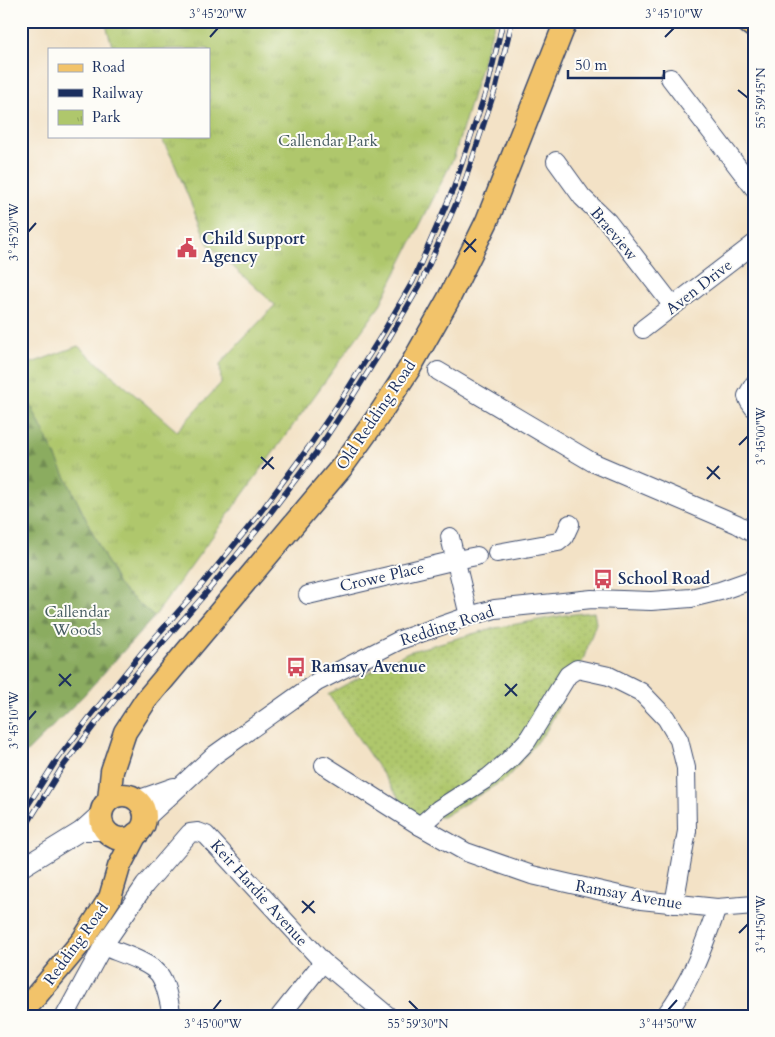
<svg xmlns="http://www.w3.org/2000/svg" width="775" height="1037" viewBox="0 0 775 1037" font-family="Cardo,serif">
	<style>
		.grass { fill: url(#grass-dots); stroke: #657b65 }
		.forest { fill: url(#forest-firs); stroke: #536e5f }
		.park { fill: url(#park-tufts); stroke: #657b65 }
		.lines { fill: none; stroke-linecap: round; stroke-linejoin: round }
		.minor-casing { stroke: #3b4a6e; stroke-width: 20 }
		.major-casing { stroke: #3b4a6e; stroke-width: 25 }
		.minor { stroke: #fff; stroke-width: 18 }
		.major { stroke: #f2c36a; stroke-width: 22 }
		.rail-casing { stroke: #1b2f5e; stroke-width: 5.5 }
		.rail { stroke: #fdfcf7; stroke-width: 4; stroke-dasharray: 11; stroke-linecap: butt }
		.ticks { fill: none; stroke: #1b2f5e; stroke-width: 2 }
		.labels { text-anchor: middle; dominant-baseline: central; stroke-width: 4; stroke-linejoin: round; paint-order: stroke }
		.park-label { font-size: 16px; fill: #475d62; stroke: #fdfcf7 }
		.street-label { font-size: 16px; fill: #1b2f5e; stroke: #fdfcf7 }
		.poi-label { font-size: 16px; font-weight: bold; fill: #1b2f5e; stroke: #fdfcf7; text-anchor: start }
		.neatline { fill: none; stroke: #1b2f5e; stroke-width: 2 }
		.ticks-label { font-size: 12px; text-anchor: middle; fill: #1b2f5e }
	</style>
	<defs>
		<pattern id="grass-dots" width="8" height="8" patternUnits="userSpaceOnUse" patternTransform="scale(1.25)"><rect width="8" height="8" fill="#afc76c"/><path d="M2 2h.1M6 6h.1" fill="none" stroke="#96ab60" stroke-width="1.8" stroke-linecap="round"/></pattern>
		<pattern id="forest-firs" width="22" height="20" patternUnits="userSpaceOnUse" patternTransform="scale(1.25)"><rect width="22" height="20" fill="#8bac60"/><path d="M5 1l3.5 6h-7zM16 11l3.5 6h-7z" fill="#718c52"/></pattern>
		<pattern id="park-tufts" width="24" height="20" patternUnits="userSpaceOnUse" patternTransform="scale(1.25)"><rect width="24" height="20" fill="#afc76c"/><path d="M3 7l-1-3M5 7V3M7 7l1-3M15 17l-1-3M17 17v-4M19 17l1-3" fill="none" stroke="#96ab60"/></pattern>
	</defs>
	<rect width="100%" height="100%" fill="#fdfcf7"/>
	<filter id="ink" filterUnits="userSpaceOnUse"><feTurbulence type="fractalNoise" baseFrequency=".02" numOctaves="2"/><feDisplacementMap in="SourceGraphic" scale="10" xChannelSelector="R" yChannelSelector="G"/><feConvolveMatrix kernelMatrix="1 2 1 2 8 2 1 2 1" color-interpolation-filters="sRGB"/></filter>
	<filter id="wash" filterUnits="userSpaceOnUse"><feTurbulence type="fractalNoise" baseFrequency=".0096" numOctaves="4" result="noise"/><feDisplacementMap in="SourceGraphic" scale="20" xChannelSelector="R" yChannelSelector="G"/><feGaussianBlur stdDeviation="1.12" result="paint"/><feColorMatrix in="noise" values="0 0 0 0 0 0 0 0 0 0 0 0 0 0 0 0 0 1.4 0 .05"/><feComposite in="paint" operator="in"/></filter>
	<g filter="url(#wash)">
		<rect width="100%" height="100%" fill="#f3e2c6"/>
		<!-- grass -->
		<polygon class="grass" points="594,612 596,623 583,660 546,731 507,778 443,817 412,817 328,694 408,652 490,629 565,615"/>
		<!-- forest -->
		<polygon class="forest" points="21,385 118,585 154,617 83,696 21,758"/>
		<!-- park -->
		<polygon class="park" points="105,21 495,21 454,157 379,307 154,617 118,585 21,385 21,367 78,346 177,431 221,383 220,364 275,305 208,244 172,158 160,136 209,136 209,49 113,49"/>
	</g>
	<g filter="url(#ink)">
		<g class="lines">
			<defs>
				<g id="minor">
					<polyline points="670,78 754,188"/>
					<polyline points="556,161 582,197 608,222 673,306"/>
					<polyline points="643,329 754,244"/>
					<polyline points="438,371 592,462 737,524 754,534"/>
					<polyline points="754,384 747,396 749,401 754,408"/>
					<polyline points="450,537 469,616"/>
					<polyline points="497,553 558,542 564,537 570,524"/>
					<polyline points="308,595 456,560 477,556"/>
					<polyline points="324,765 420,826 466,852 532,875 641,900 717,908 754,905"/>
					<polyline points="137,800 174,787"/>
					<polyline points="145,819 213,756 317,682 400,640 469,616 495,609 592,599 651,601 691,598 720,591 754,579"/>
					<polyline points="420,826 439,809 489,777 508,761 527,741 568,675 577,669 609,676 641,692 666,718 679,740 686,768 687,831 674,904"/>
					<polyline points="81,831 107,831"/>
					<polyline points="21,868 81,831 102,812"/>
					<path d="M103 946C119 953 148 961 159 974 167 985 169 1003 172 1016"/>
					<polyline points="65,1016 103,946 145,885 190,833 198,832 206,835 323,962 388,1016"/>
					<polyline points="280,1016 323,962"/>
					<path d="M665 1016C692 980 702 950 717 908"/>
				</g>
				<g id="major">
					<polyline points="746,21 754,27"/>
					<circle cx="123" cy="817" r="22"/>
					<polyline points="109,800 112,771 125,732 146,700 341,468 377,418 409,369 448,300 487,221 566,21"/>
					<polyline points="21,1014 83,940 110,898 119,867 136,834"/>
				</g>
			</defs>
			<!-- minor casing -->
			<use href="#minor" class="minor-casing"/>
			<!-- major casing -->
			<use href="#major" class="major-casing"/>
			<!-- minor -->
			<use href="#minor" class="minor"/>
			<!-- major -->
			<use href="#major" class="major"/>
			<defs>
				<g id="rail">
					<polyline points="21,816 54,764 89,718 143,651 200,587 256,518 308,448 339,403 381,336 413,281 454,187 488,85 503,21"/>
					<polyline points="21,834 61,769 96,723 150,657 207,592 262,524 315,454 346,407 388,340 420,285 462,190 496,87 512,21"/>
				</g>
			</defs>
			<!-- rail casing -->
			<use href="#rail" class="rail-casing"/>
			<!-- rail -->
			<use href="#rail" class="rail"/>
		</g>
	</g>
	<!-- ticks -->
	<path class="ticks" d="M210 37 218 28M665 37 674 28M738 90 748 98M28 232 36 223M464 240 476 252M464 252 476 239M739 445 748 436M261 457 274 469M707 467 720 479M262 469 273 457M707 479 719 466M59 674 71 686M505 684 517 696M59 686 71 674M505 696 517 684M28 720 36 711M302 901 315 913M302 913 314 901M739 933 748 924M409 1001 418 1010M213 1010 221 1000M668 1010 677 1000"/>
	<!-- icons -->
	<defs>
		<symbol id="civic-bare" viewBox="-9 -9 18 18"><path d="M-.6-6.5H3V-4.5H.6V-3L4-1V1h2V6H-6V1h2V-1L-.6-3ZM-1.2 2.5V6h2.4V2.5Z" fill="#d1495b" stroke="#fdfcf7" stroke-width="2.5" paint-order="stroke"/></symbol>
		<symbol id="bus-bare" viewBox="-9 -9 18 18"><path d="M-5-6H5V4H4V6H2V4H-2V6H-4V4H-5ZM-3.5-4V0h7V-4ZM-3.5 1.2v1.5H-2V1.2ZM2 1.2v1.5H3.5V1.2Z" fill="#d1495b" stroke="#fdfcf7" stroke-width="2.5" paint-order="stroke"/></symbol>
	</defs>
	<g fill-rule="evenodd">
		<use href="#civic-bare" x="173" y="234" width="28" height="28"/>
		<use href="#bus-bare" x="589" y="565" width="28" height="28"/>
		<use href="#bus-bare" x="282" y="653" width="28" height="28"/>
	</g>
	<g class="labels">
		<!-- park labels -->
		<g class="park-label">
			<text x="328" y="141">Callendar Park</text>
			<text x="77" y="612">Callendar<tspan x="77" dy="18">Woods</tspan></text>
		</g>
		<!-- street labels -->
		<g class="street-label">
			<text transform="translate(614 234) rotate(50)">Braeview</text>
			<text transform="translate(699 287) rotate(-38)">Aven Drive</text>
			<text transform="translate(376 415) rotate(-56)">Old Redding Road</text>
			<text transform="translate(382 577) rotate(-13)">Crowe Place</text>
			<text transform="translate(447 626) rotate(-18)">Redding Road</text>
			<text transform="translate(259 893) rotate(48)">Keir Hardie Avenue</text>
			<text transform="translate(629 895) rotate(10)">Ramsay Avenue</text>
			<text transform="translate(76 944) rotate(-54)">Redding Road</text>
		</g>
		<!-- poi labels -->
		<g class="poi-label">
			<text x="202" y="239">Child Support<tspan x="202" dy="18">Agency</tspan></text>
			<text x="618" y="579">School Road</text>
			<text x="311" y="667">Ramsay Avenue</text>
		</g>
	</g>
	<!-- margin -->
	<rect width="775" height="1037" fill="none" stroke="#fdfcf7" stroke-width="55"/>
	<!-- legend -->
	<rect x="48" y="48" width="162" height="90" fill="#fdfcf7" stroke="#a3aaba"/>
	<rect x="58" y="64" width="25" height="8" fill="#f2c36a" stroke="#a3aaba"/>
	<text x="92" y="72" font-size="15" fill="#1b2f5e">Road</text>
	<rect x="58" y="89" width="25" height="8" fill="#1b2f5e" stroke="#a3aaba"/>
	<text x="92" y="98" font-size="15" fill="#1b2f5e">Railway</text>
	<rect x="58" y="110" width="25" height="15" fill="url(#park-tufts)" stroke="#a3aaba"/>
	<text x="92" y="122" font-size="15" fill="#1b2f5e">Park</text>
	<!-- scale -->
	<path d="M568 70v8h96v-8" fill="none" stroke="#1b2f5e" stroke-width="2.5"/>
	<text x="575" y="70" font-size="15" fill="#1b2f5e" stroke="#fdfcf7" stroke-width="4" paint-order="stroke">50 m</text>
	<rect x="28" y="28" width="720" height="982" class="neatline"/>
	<g class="ticks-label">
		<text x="218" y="18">3°45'20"W</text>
		<text x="674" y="18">3°45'10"W</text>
		<text transform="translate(761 98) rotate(-90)" y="4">55°59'45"N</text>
		<text transform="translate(14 232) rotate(-90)" y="4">3°45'20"W</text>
		<text transform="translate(761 436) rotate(-90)" y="4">3°45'00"W</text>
		<text transform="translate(14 720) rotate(-90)" y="4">3°45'10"W</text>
		<text transform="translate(761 924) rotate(-90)" y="4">3°44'50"W</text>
		<text x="213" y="1028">3°45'00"W</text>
		<text x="418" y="1028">55°59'30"N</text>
		<text x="668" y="1028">3°44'50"W</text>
	</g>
</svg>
